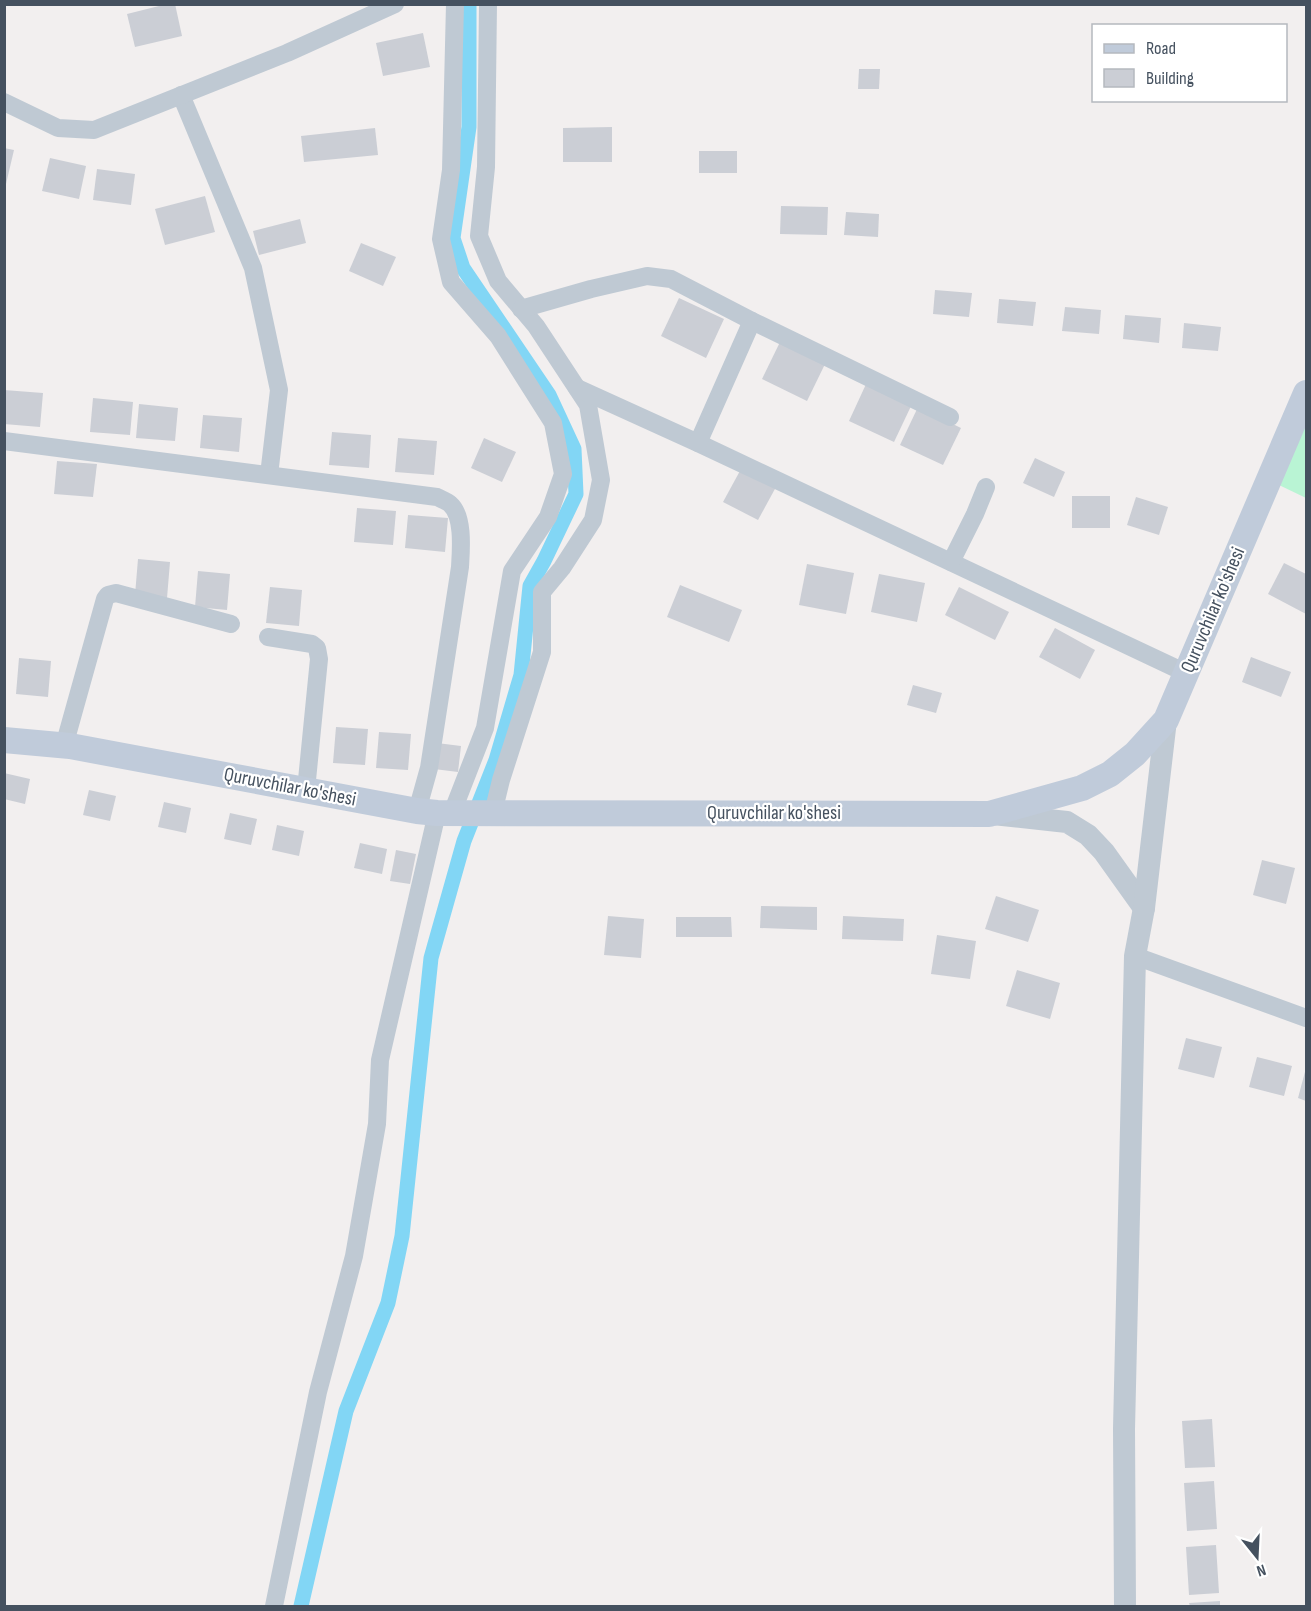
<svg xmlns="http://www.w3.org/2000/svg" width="1311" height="1611" viewBox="0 0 1311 1611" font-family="'Sofia Sans Condensed',sans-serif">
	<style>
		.green { fill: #b9f4d4 }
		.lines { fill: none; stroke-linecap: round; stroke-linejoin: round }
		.canal { stroke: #82d6f5; stroke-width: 15 }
		.building { fill: #cbced5 }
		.minor { stroke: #bfc9d3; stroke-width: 18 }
		.tertiary { stroke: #bfc9d3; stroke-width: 22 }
		.secondary { stroke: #c0cbda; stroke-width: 26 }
		.labels { text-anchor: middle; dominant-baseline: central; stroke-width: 4.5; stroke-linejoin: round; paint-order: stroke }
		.street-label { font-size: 20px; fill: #45515f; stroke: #fff }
	</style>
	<rect width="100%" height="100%" fill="#f2efef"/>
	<!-- green -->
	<polygon class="green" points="1306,425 1306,498 1279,485"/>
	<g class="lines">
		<!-- canal -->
		<polyline class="canal" points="301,1606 346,1411 388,1303 402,1236 431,958 464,841 496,760 521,675 530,586 544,561 576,494 574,449 549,395 463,268 453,238 469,127 469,4"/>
	</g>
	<!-- building -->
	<g class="building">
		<polygon points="167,4 175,4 182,36 135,47 127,14"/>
		<polygon points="423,33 430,67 383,76 376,43"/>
		<polygon points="859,69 880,69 879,89 858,89"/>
		<polygon points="612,127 612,162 563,162 563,128"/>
		<polygon points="375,128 378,155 304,162 301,136"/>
		<polygon points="4,148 14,150 6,184 4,183"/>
		<rect x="699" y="151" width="38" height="22"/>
		<polygon points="50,158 86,166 79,199 42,191"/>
		<polygon points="97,169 135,174 131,205 93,200"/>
		<polygon points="205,196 215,232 165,245 155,209"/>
		<polygon points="781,206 828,207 827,235 780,234"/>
		<polygon points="846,212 879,214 878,237 844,235"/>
		<polygon points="300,219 306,243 259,255 253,231"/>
		<polygon points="361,243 396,257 383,286 349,271"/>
		<polygon points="935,290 972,293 969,317 933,314"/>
		<polygon points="679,298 724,319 706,358 661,336"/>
		<polygon points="999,299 1036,302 1033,326 997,323"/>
		<polygon points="1065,307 1101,310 1099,334 1062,331"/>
		<polygon points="1125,315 1161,318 1159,343 1123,339"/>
		<polygon points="1184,323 1221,327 1218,351 1182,348"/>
		<polygon points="781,340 826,362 807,401 762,379"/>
		<polygon points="867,382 912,404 894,442 849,421"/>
		<polygon points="4,390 43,393 40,427 4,424"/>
		<polygon points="93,398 133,402 130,435 90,432"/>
		<polygon points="139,404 178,408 175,441 136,438"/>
		<polygon points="918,407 961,428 943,465 900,445"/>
		<polygon points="203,415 242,418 239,452 200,448"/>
		<polygon points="332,432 371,435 369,468 329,465"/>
		<polygon points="398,438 437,441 434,475 395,472"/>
		<polygon points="484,438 516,452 502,482 471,468"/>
		<polygon points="1035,458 1065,472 1054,497 1023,483"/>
		<polygon points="57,461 97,464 93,497 54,494"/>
		<polygon points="741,469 776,487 758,520 723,502"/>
		<rect x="1072" y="496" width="38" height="32"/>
		<polygon points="1136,497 1168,507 1159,535 1127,525"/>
		<polygon points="357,508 396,511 393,545 354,542"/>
		<polygon points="408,515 448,518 445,552 405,548"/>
		<polygon points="138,559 170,562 167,598 135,595"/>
		<polygon points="1284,563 1306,574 1306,614 1268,594"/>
		<polygon points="807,564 854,573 846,614 799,605"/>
		<polygon points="198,571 230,574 227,610 195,607"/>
		<polygon points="879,574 925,583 917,622 871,612"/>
		<polygon points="680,585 742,610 729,642 667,617"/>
		<polygon points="270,587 302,590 299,626 266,623"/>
		<polygon points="959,587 1009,612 995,640 945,615"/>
		<polygon points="1055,628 1095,650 1080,679 1039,657"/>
		<polygon points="1251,657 1291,672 1281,697 1242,682"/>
		<polygon points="19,658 51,661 48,697 16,694"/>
		<polygon points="913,685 942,693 936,713 907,705"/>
		<polygon points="336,727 368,729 365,765 333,763"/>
		<polygon points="379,732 411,734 408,770 376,768"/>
		<polygon points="437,743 461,746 458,772 434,769"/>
		<polygon points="4,773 30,779 25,804 4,799"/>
		<polygon points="89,790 116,796 110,821 83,815"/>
		<polygon points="164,802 191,808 186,833 158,827"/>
		<polygon points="230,813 257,819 251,845 224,839"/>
		<polygon points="277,825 304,831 299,856 272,850"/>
		<polygon points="360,843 387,849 382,874 354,868"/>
		<polygon points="396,850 416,854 410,884 390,881"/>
		<polygon points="1262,860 1295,868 1286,904 1253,895"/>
		<polygon points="996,896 1039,910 1028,942 985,929"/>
		<polygon points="761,906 817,907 817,930 760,928"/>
		<polygon points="608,916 644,919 641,958 604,955"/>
		<polygon points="843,916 904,919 903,941 842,939"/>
		<polygon points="676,917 731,917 732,937 676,937"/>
		<polygon points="937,935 976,941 970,979 931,974"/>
		<polygon points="1017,970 1060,983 1050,1019 1006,1006"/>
		<polygon points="1186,1038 1222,1047 1214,1078 1178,1069"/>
		<polygon points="1257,1057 1292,1066 1284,1096 1249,1087"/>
		<polygon points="1306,1068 1306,1101 1298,1098"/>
		<polygon points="1212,1419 1215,1467 1185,1468 1182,1421"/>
		<polygon points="1214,1481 1217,1529 1187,1531 1184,1483"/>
		<polygon points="1216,1545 1219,1593 1189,1595 1186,1547"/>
		<polygon points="1220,1601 1220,1606 1190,1606 1189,1603"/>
	</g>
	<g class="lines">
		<!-- minor -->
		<g class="minor">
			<polyline points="488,4 486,167 479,236 498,281 536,326 588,405 601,480 593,520 562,568 542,592 542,652 501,780 493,813"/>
			<polyline points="181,95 253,268 279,390 269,475"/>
			<polyline points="4,102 58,128 94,130 287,53 395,4"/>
			<polyline points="521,309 591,289 647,276 671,279 752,321 950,417"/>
			<polyline points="577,388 698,443 1186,673"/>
			<path d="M4 441 437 497C441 499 447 501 450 504 464 516 461 550 460 567L429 768 417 811"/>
			<polyline points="698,443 752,321"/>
			<polyline points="951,562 975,514 986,487"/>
			<polyline points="268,637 312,644 317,648 319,659 306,790"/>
			<polyline points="64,746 105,599 108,595 116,593 231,624"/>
			<polyline points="452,813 485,728 512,571 548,517 563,474 553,423 498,336 451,282 441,239 451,170 455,4"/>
			<polyline points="1135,956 1306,1018"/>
			<polyline points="274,1606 318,1392 354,1256 377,1124 380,1060 437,813"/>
		</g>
		<!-- tertiary -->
		<g class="tertiary">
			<polyline points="993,814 1067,822 1088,835 1104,852 1144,908"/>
			<polyline points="1125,1606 1124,1429 1135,956 1144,908 1166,720"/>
		</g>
		<!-- secondary -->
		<polyline class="secondary" points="4,740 70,746 417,811 437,813 989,814 1082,788 1110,774 1135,754 1166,720 1306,393"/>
	</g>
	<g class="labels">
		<!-- street labels -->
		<g class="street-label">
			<text transform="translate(1213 610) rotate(-67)">Quruvchilar ko'shesi</text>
			<text transform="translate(290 787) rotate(11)">Quruvchilar ko'shesi</text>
			<text x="774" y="813">Quruvchilar ko'shesi</text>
		</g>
	</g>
	<!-- border -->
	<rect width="1311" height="1611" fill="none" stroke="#45515f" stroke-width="12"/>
	<!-- legend -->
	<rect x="1092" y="24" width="195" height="78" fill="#ffffff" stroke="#b5b9bf" stroke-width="1.5"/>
	<rect x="1104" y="44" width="30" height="9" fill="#c0cbda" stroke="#b5b9bf" stroke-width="1.5"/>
	<text x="1146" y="54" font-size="18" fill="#45515f">Road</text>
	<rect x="1104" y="69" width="30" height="18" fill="#cbced5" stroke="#b5b9bf" stroke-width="1.5"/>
	<text x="1146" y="84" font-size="18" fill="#45515f">Building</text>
	<!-- north arrow -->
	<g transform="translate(1257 1557) rotate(162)" stroke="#ffffff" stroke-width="4.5" paint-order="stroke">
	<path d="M0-4.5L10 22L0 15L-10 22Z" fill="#45515f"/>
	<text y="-9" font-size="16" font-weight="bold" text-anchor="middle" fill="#45515f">N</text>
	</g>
</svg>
